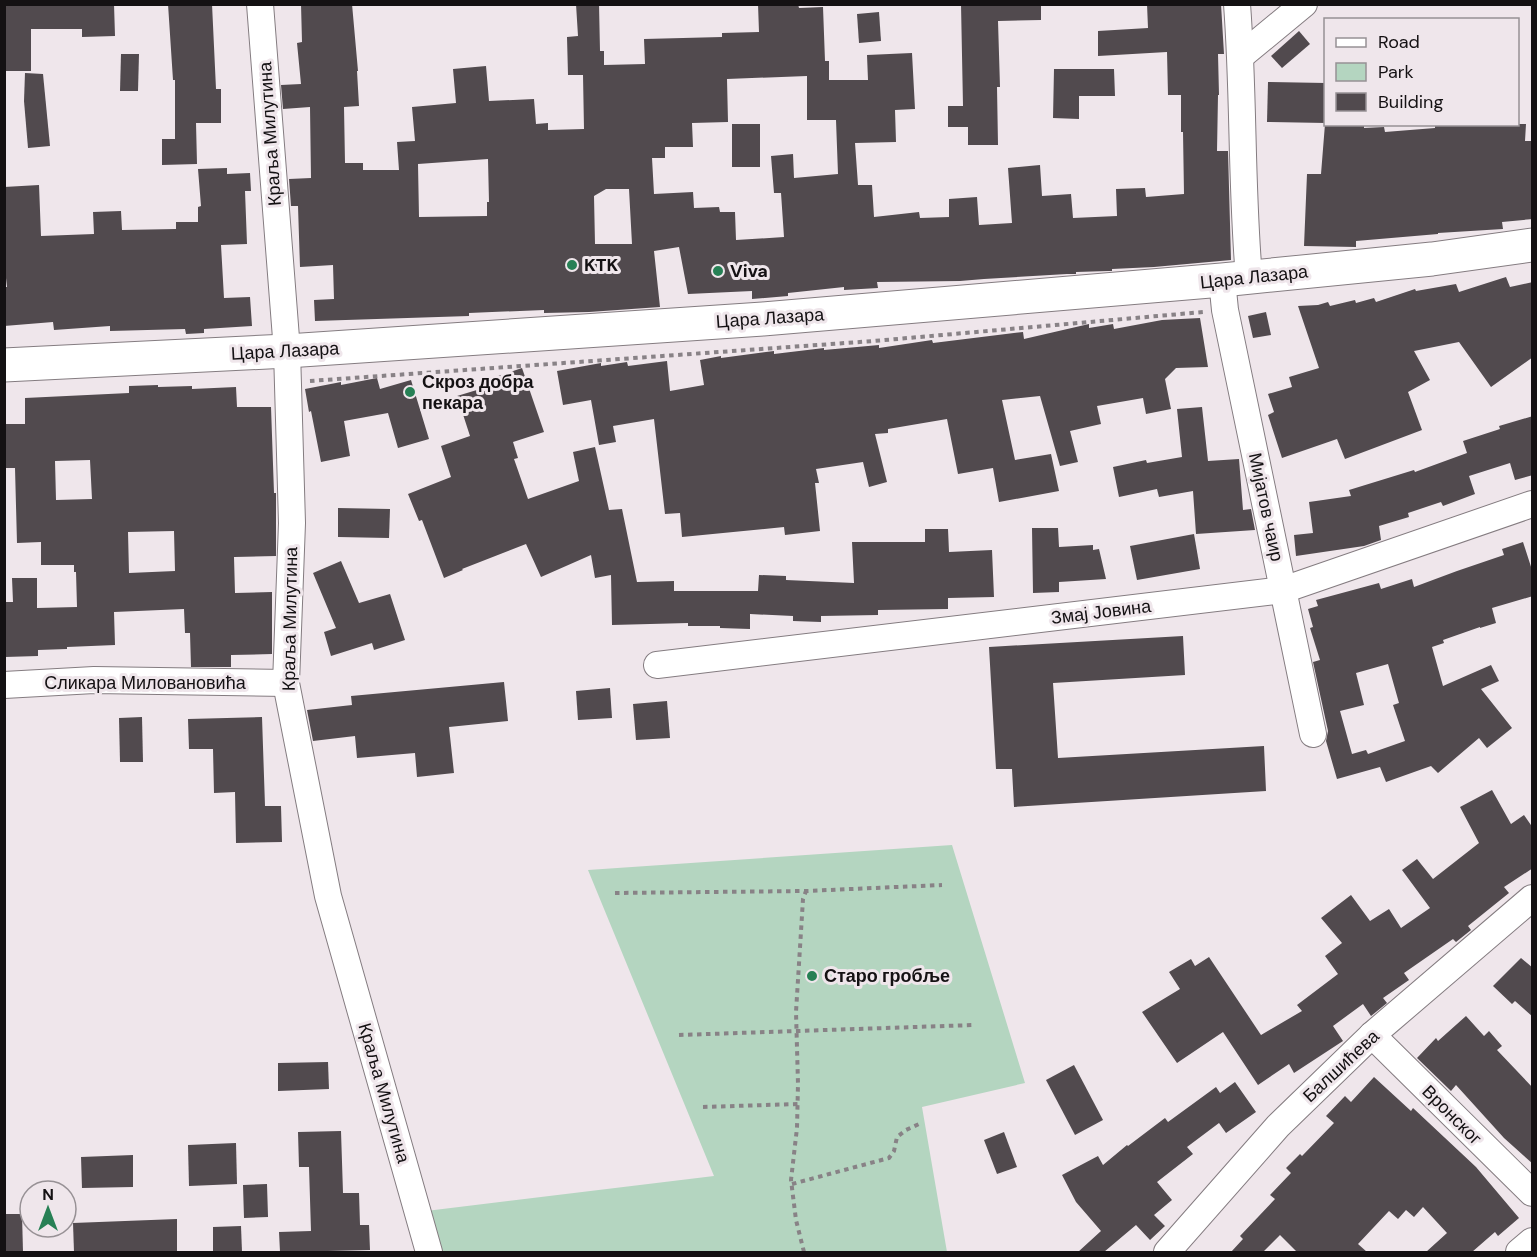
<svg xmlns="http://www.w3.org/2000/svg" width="1537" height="1257" viewBox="0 0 1537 1257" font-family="'DM Sans',sans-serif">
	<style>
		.green { fill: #b4d5c0 }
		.building { fill: #514a4e; fill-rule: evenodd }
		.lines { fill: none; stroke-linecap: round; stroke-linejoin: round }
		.minor-casing { stroke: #847c80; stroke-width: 28 }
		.major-casing { stroke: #847c80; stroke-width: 35 }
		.path { stroke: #888286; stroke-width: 4; stroke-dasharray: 4.5 4.5; stroke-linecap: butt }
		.minor { stroke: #fff; stroke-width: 26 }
		.major { stroke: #fff; stroke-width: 33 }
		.poi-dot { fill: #278055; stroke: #efe6eb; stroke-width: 2 }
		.labels { text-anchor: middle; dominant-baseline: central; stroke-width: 6; stroke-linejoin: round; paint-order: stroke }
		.street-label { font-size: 18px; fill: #141113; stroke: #efe6eb }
		.poi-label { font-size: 18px; font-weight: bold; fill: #141113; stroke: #efe6eb; text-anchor: start }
	</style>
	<rect width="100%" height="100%" fill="#efe6eb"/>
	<!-- green -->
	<polygon class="green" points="952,845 1025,1083 922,1107 947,1252 429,1252 418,1212 714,1176 588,870"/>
	<!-- building -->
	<g class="building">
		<polygon points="4,4 114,4 115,36 82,37 82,29 31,29 31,71 4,71"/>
		<polygon points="168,4 212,4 216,89 221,89 221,123 196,123 197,164 162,165 162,139 175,139 175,80 173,80"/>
		<path d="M301 4H352L358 71H357L359 106 344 107 345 163H363V170H399L397 142 415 141 412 107 456 103 453 69 486 66 489 101 534 99 536 124 548 123V130L584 129 583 75H568L567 37 578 36 576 4H599L600 51H604V65L645 64 644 39 722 37V33L759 32 758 4H798L799 8 823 7 825 61H829V80H868L867 55 912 53 915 109 895 110 896 142 855 143 858 185H872L874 217 919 212 920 218 949 217V199L977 197 979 225 1012 223 1008 168 1040 165 1042 196 1071 194 1073 218 1117 216 1116 189 1145 188 1146 197 1184 194 1183 132H1181V95H1168L1167 52 1098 56V31L1148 28 1147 4H1221L1224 54H1218L1219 95H1218L1217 151H1228L1231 260 1154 267 1112 269V271H1108L1076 272V274H1067L984 279 960 281 877 282 878 288 844 290V287L788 293V296L752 299V291L688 294 679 247 654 251 660 307 589 312 544 313V310L492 312 469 313V316L315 321 314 300 334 299 333 265 300 267 298 206H291L289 179 311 178 310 107 283 109 281 85 301 84 297 43 302 42ZM807 76V120H836L838 174 794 178 793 154 771 156 774 193H781L784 237 736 240 735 212H720L719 207 694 208 693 192 654 194 652 158H665V147H693L692 123 728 122 727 79ZM488 159 489 202H487V216L419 217 418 164ZM606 189H629L632 244H595L594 196Z"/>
		<polygon points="961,4 1041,4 1041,20 998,21 1000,87 997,87 998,145 968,145 968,127 948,127 948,106 963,106"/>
		<polygon points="879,12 881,41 859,43 857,14"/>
		<polygon points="1299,31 1310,44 1282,68 1271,56"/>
		<polygon points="121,54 139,54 138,91 120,91"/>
		<polygon points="1054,69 1114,69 1115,96 1079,96 1079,119 1053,118"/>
		<polygon points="25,73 43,74 50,146 28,148 24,101"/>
		<polygon points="1268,82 1326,83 1326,123 1267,122"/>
		<rect x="732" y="124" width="28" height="43"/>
		<polygon points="1325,124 1364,124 1364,128 1384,127 1385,132 1435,128 1435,124 1526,124 1525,141 1533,141 1533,219 1502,222 1503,229 1438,233 1438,234 1356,241 1356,247 1304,246 1307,174 1321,174"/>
		<polygon points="227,168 227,174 250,173 251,191 245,191 247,244 221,245 224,298 250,297 252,326 204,329 204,333 186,334 185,329 110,331 110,326 54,330 53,322 4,326 4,287 7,287 4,260 4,187 39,185 41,236 94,234 93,212 121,211 122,230 176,229 176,222 198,222 198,207 201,206 198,169"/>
		<polygon points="1506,277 1510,287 1533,282 1533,357 1491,387 1459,342 1414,351 1430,380 1408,392 1422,430 1345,459 1337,439 1282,458 1268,415 1274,412 1268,394 1292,387 1289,377 1319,368 1298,306 1318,305 1328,302 1330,306 1355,300 1356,303 1374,298 1376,302 1415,289 1416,291 1456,284 1459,292"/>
		<polygon points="1266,312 1271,335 1253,338 1248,316"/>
		<polygon points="1200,318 1208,367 1176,368 1165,379 1171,409 1146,414 1143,398 1097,406 1101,424 1070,431 1078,462 1060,466 1040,396 1002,400 1015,460 1051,454 1059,491 999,502 993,468 958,474 947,419 888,429 888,433 875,434 887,482 869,487 863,462 816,469 819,483 815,483 820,531 785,535 784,527 682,537 680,513 665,514 654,419 613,426 616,442 599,445 591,400 563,405 557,371 601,363 601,366 627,362 628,366 667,361 670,391 704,385 700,360 721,356 721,358 774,351 774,354 824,348 824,350 879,345 879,348 932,340 933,343 1023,332 1024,339 1089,324 1089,328 1113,324 1114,329 1162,320"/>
		<polygon points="522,368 544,432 513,442 518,458 514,459 528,499 579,481 573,452 595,447 609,510 622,509 637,582 674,581 674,591 758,591 759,575 786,576 786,580 854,583 852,542 925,542 925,529 948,529 949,552 992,550 994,597 948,598 948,609 878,610 878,615 821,616 821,622 793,621 793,616 750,614 750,629 720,628 720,626 688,626 688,623 612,625 611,575 595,578 591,555 541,577 526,544 462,569 463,570 444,578 422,520 419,521 408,494 451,477 441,446 470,436 457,396 500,383 498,376"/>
		<polygon points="377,378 380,389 411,380 429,439 398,448 388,413 344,421 350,456 321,462 311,411 309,412 305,389 341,382 341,385"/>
		<path d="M158 385V387L192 386V389L236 387 237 407H271L274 493H276V556L234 557 235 593 272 592V654L231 655V667H191L190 633H185L184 609 114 612 115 645 67 647V649L38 650V656L5 657 4 602H13L12 578H37V608L77 607 76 572H74V565H41V542L17 543 15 468H4V424H25V398L129 393V386ZM90 460 92 499 56 500 55 461ZM174 531 175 571 129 573 128 532Z"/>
		<polygon points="1202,407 1208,461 1239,459 1243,510 1251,509 1255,530 1196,534 1193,491 1159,497 1157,489 1119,497 1113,467 1146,460 1147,463 1182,457 1177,409"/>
		<polygon points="1533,416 1533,475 1515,480 1510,463 1469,476 1475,494 1443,506 1441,502 1408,513 1409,517 1379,526 1381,540 1364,546 1296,556 1294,535 1313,533 1309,502 1351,496 1349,490 1414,470 1415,472 1467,453 1463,441 1500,429 1499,426"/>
		<polygon points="338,508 390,509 389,538 338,537"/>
		<polygon points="1032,528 1058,528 1059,547 1093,545 1093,550 1099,549 1106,579 1059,582 1059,592 1033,593"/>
		<polygon points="1194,534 1200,569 1137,580 1130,546"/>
		<path d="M1523 542 1533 573V596L1492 608 1496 623 1480 628V627L1443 640 1444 643 1432 647 1443 686 1491 665 1499 681 1481 689 1512 728 1487 748 1479 738 1438 773 1431 766 1386 782 1380 767 1337 779 1326 741 1328 731 1313 662 1320 660 1310 628 1313 627 1308 609 1318 606 1316 600 1379 583 1381 589 1412 579 1414 587 1457 571 1504 555 1502 549ZM1388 664 1399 703 1393 705 1405 741 1368 754 1366 750 1352 754 1340 711 1364 705 1356 673Z"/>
		<polygon points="341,561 359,603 390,594 405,640 374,650 372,643 331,656 324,632 336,628 313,573"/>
		<polygon points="1183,636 1185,675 1053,683 1058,758 1264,746 1266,791 1014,807 1012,769 996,769 989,647"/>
		<polygon points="504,682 508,721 449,727 454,773 417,777 415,753 357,758 355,736 313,741 307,710 352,705 351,696"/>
		<polygon points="610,688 612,718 578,720 576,691"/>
		<polygon points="667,701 670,738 636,740 633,704"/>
		<polygon points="142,717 143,762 120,762 119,718"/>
		<polygon points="262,717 265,806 281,806 282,842 236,843 235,792 214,793 213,749 189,749 188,719"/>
		<polygon points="1492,790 1511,824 1524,815 1533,828 1533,868 1504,887 1509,893 1468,926 1471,930 1456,942 1453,939 1404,973 1409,980 1383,998 1387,1003 1371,1016 1363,1004 1333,1026 1343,1041 1294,1073 1289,1064 1258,1085 1223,1032 1177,1063 1142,1012 1180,989 1169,972 1191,959 1195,966 1209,957 1261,1035 1302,1011 1297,1005 1338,974 1325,956 1342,943 1321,918 1351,895 1370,921 1389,909 1401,928 1430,908 1402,870 1417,859 1433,879 1479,843 1460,807"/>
		<polygon points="1521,958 1533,968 1533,1017 1515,1001 1512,1004 1493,986"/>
		<polygon points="1466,1016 1484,1036 1489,1031 1502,1046 1497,1050 1533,1088 1533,1164 1504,1138 1456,1085 1451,1091 1417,1058 1436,1038 1438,1041"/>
		<polygon points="328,1062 329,1089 278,1091 278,1063"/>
		<polygon points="1074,1065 1103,1120 1075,1135 1046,1080"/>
		<polygon points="1374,1077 1411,1111 1413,1108 1476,1167 1519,1218 1498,1236 1495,1232 1472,1252 1426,1252 1447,1233 1423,1207 1414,1217 1406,1210 1398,1219 1389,1211 1358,1244 1367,1252 1297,1252 1280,1235 1263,1252 1231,1252 1243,1239 1240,1236 1275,1199 1270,1195 1291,1173 1286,1168 1300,1154 1302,1156 1334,1123 1326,1116 1345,1096 1351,1102"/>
		<polygon points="1235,1082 1256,1112 1226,1133 1219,1123 1187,1147 1193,1154 1157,1182 1172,1200 1154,1215 1165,1226 1150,1240 1136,1225 1104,1252 1078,1252 1101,1231 1076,1202 1062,1175 1098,1156 1103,1165 1127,1145 1128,1146 1165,1118 1168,1122 1216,1087 1220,1093"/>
		<polygon points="341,1131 343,1193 359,1193 360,1225 369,1225 370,1250 328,1251 328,1252 280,1252 279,1232 311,1231 309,1167 299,1167 298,1132"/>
		<polygon points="1004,1132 1017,1167 997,1174 984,1140"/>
		<polygon points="236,1143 237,1184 189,1186 188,1145"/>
		<polygon points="133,1155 133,1187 82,1188 81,1157"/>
		<polygon points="267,1184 268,1217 244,1218 243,1185"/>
		<polygon points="4,1214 22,1214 23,1252 4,1252"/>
		<polygon points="177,1219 177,1252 74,1252 73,1223"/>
		<polygon points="241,1226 242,1252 213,1252 213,1227"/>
	</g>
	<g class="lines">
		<defs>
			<g id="minor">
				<polyline points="260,4 287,351 292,523 286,683 328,896 429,1252"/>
				<path d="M1237 4C1244 95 1241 187 1249 277"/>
				<polyline points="1241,56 1304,4"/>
				<polyline points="1222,280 1225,310 1313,734"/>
				<polyline points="657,665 1283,590 1532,504"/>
				<polyline points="4,685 94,680 286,683"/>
				<polyline points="1372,1035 1532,1193"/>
				<polyline points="1167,1252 1278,1126 1372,1035 1532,898"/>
				<polyline points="1519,1252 1532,1241"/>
			</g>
			<polyline id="major" points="4,365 287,351 763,319 1222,280 1432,259 1532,245"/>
		</defs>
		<!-- minor casing -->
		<use href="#minor" class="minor-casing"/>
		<!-- major casing -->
		<use href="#major" class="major-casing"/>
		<!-- path -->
		<g class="path">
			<polyline points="310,381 874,341 1203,312"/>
			<polyline points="615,893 806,891 942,885"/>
			<polyline points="679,1035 974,1025"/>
			<polyline points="703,1107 798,1104"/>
			<polyline points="792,1184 889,1158 894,1151 897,1137 906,1130 919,1124"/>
			<polyline points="804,1252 796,1220 791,1180 797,1128 798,1084 796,1012 803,899 806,891"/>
		</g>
		<!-- minor -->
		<use href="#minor" class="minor"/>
		<!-- major -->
		<use href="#major" class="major"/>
	</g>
	<!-- markers -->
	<g class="poi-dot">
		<circle cx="572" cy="265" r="6"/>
		<circle cx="718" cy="271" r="6"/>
		<circle cx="410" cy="392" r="6"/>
		<circle cx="812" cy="976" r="6"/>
	</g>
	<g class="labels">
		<!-- street labels -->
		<g class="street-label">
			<text transform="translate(270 134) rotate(-94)">Краља Милутина</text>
			<text transform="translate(1254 277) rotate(-6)">Цара Лазара</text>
			<text transform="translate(770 318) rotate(-4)">Цара Лазара</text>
			<text transform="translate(285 351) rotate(-3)">Цара Лазара</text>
			<text transform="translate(1266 507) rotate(78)">Мијатов чаир</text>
			<text transform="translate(1101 612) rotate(-7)">Змај Јовина</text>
			<text transform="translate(290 619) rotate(-89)">Краља Милутина</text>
			<text x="145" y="683">Сликара Миловановића</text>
			<text transform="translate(1341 1066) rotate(-43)">Балшићева</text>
			<text transform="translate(384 1093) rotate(74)">Краља Милутина</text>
			<text transform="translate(1452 1115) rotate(45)">Вронског</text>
		</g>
		<!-- poi labels -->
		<g class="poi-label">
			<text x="584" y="265">KTK</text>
			<text x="730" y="271">Viva</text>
			<text x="422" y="382">Скроз добра<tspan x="422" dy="21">пекара</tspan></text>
			<text x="824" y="976">Старо гробље</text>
		</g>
	</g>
	<!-- border -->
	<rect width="1537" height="1257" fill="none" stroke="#141113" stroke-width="12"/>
	<!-- legend -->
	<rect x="1324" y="18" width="195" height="108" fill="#efe6eb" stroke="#979195" stroke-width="1.5"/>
	<rect x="1336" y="38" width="30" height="9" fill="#ffffff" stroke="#979195" stroke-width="1.5"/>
	<text x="1378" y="48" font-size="18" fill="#141113">Road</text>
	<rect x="1336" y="63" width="30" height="18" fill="#b4d5c0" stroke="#979195" stroke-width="1.5"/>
	<text x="1378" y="78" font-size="18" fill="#141113">Park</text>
	<rect x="1336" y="93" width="30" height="18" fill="#514a4e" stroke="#979195" stroke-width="1.5"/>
	<text x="1378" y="108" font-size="18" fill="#141113">Building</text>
	<!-- north arrow -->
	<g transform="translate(48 1209)"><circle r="28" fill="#efe6eb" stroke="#979195" stroke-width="1.5"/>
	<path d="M0-4.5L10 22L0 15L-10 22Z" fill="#278055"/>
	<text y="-9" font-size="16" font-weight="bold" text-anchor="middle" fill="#141113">N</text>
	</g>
</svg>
